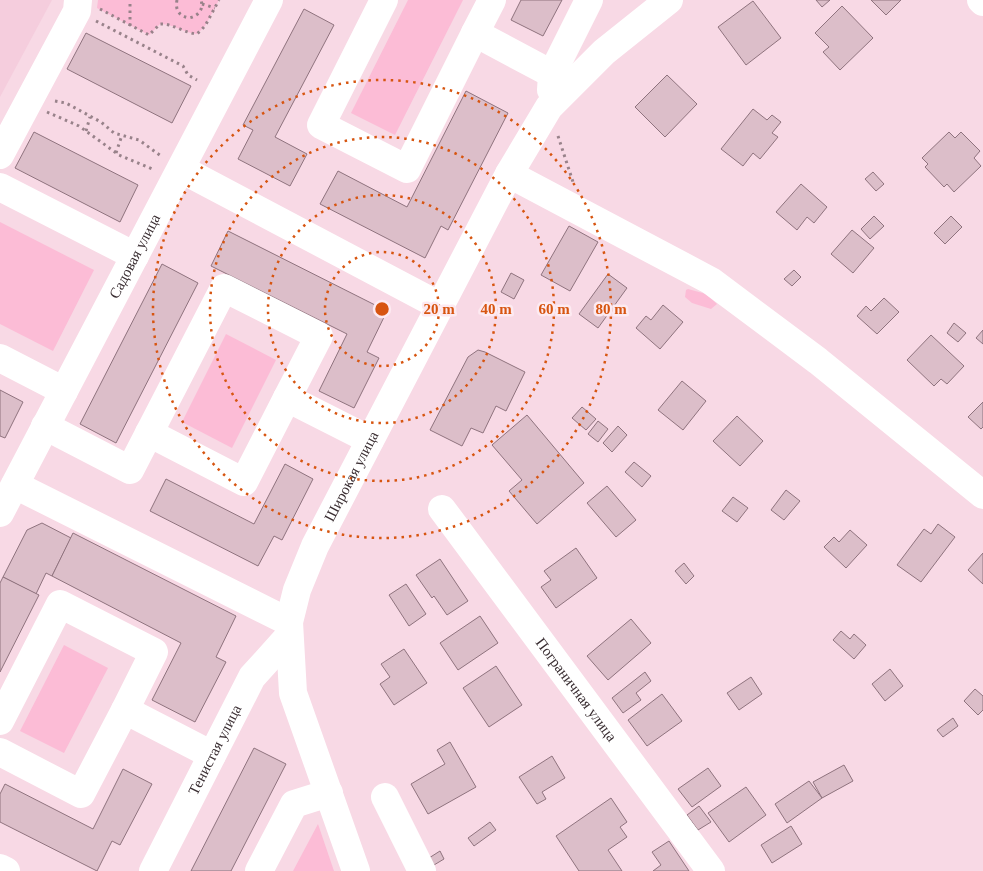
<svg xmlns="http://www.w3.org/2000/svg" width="983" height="871" viewBox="0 0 983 871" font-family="Georgia,serif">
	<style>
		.built { fill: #f5cddd }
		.green { fill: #fcbcd6 }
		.building { fill: #dcbec9; stroke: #8f737e }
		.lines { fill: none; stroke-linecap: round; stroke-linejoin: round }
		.path { stroke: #98828a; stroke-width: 3; stroke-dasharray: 2.5 4; stroke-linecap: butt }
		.minor { stroke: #fff; stroke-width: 28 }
		.ring { fill: none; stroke: #d75510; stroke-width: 2.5; stroke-dasharray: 2.5 5 }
		.labels { text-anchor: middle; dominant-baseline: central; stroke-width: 5; stroke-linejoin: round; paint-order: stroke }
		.street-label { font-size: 15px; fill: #3a2e32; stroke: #fdeaf1 }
		.centre { fill: #d75510; stroke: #fdeaf1; stroke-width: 2.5 }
		.ring-label { font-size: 15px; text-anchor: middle; font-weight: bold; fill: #d75510; stroke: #fdeaf1; stroke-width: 5; stroke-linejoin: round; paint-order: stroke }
	</style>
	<rect width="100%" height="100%" fill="#f8d9e5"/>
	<!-- built -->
	<polygon class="built" points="0,0 52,0 0,97"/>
	<!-- green -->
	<g class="green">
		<path d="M98 0H219L205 26 197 34C184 33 172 23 160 24L149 35 97 8Z"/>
		<polygon points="408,0 463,0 395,135 351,113"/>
		<polygon points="0,222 94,270 53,351 0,324"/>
		<polygon points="688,289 706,294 717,304 711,309 692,303 685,297 686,290"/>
		<polygon points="226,334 276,360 232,448 182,422"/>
		<polygon points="64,645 108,668 64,753 20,731"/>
		<polygon points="318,824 334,871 293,871"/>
	</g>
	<!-- building -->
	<g class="building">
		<polygon points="521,0 562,0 543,36 511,20"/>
		<polygon points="816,0 830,0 822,7"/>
		<polygon points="871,0 901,0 886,15"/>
		<polygon points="753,1 781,38 746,65 718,27"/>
		<polygon points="842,6 873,38 840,70 823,52 829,47 815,33"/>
		<polygon points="304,9 334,25 275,137 307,154 290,186 238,159 253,130 243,125"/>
		<polygon points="86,33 191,86 172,123 67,69"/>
		<polygon points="667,75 697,104 665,137 635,107"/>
		<polygon points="466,91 508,113 448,230 441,226 425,258 320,204 338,171 407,207"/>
		<polygon points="753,109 767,120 772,115 781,122 772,133 778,137 760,159 753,153 743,166 721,149"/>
		<polygon points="34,132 138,185 120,222 15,168"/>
		<polygon points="949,132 955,138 961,132 980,151 974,158 981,166 954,192 947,184 944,187 925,167 928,164 922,158"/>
		<polygon points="873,172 884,184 876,191 865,179"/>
		<polygon points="801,184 827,207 814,223 807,217 797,230 776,212"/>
		<polygon points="874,216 884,226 870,239 861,229"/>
		<polygon points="951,216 962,227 945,244 934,233"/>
		<polygon points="569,226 598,242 570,291 541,275"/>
		<polygon points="852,230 874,248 853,273 831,254"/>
		<polygon points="228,231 387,311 367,352 379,358 354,408 319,391 347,334 211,266"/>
		<polygon points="162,264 198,283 116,443 80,424"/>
		<polygon points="794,270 801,277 792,286 784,279"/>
		<polygon points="511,273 524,280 514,299 501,292"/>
		<polygon points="608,274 627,288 598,328 579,314"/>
		<polygon points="884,298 899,312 877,334 857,316 866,306 871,311"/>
		<polygon points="663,305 683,322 660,349 636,328 646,316 651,320"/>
		<polygon points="954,323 966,333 958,342 947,333"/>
		<polygon points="983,330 983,344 976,338"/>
		<polygon points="931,335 964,366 947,384 941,379 934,386 907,360"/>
		<polygon points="478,350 485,352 525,372 506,411 496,406 483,433 471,428 462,446 430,430 468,357"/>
		<polygon points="682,381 706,401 683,430 658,410"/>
		<polygon points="0,390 23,402 5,438 0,436"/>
		<polygon points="983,402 983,427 981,429 968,417"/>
		<polygon points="582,407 596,419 586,430 572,418"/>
		<polygon points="527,415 584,483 537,524 509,491 522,480 492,445"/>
		<polygon points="737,416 763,441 740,466 713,441"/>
		<polygon points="598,421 608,429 598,442 588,434"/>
		<polygon points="618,426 627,435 612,452 603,443"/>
		<polygon points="634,462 651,476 642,487 625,472"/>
		<polygon points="285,464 313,479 282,540 274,536 258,566 150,511 166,479 254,524"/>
		<polygon points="607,486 636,520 616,537 587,503"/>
		<polygon points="786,490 800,501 784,520 771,510"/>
		<polygon points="733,497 748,508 737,522 722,511"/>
		<polygon points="42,523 71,538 52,576 46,573 36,594 3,577 27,530"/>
		<polygon points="938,524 955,537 921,582 897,565 924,529 931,534"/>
		<polygon points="850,530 867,545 846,568 824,547 834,537 839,542"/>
		<polygon points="73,533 236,616 216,657 226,662 195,722 152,700 181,643 52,576"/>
		<polygon points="576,548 597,578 556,608 541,587 551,580 544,571"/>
		<polygon points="983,553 983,584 968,570"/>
		<polygon points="440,559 468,601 447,615 434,596 432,598 416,575"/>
		<polygon points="684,563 694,576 686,584 675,571"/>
		<polygon points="3,577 39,595 0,672 0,583"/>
		<polygon points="406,584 426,614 409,626 389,595"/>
		<polygon points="480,616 498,643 458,670 440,643"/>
		<polygon points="631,619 651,643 608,680 587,656"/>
		<polygon points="841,631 850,639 854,634 866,645 854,659 833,640"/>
		<polygon points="404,649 427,683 394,705 380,684 390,677 381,664"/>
		<polygon points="496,666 522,705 489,727 463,688"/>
		<polygon points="890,669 903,686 885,701 872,684"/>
		<polygon points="645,672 651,681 636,693 641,700 623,713 612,698"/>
		<polygon points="751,677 762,694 739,710 727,693"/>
		<polygon points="975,689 983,696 983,710 978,715 964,701"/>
		<polygon points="662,694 682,721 647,746 628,720"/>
		<polygon points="953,718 958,726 943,737 937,730"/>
		<polygon points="450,742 476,787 428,814 411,784 445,764 437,750"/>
		<polygon points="254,748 286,764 231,871 191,871"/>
		<polygon points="552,756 565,778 542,792 546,799 537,804 519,777"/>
		<polygon points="844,765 853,781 822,798 813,782"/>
		<polygon points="708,768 721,786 692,807 678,789"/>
		<polygon points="123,769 152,784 120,845 112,841 97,871 0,822 0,794 5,784 93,829"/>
		<polygon points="809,781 822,798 787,823 775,804"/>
		<polygon points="746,787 766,815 729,842 708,813"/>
		<polygon points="611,798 627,822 620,827 627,837 608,850 622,871 579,871 556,836"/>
		<polygon points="699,806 711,822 698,830 687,815"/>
		<polygon points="490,822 496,830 474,846 468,838"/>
		<polygon points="791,826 802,844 772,863 761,845"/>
		<polygon points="669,841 689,871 653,871 661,865 652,852"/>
		<polygon points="440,851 444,859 434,865 429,858"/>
	</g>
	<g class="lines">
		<!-- path -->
		<g class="path">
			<path d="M177 0C175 10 179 16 189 18 198 16 204 10 201 0"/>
			<polyline points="202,4 215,8"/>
			<path d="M100 9 149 35 160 24C172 23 184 33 197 34L205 26 219 0"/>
			<polyline points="96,21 183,66 188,75 197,80"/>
			<polyline points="130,26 130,0"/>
			<polyline points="55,101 66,103 101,122 114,133 139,140 161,156"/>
			<polyline points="47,112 79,126 119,155 155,170"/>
			<polyline points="86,131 90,117"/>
			<polyline points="558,136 573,182"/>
			<polyline points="116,153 122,135"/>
		</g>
		<!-- minor -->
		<g class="minor">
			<polyline points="384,0 321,125 407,169 475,33"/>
			<polyline points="492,0 475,33 552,74"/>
			<polyline points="981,0 983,2"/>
			<polyline points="551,90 552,74 589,0"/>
			<polyline points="0,155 77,11 78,0"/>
			<polyline points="181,169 440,306"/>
			<polyline points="509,174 711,281 818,361 983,495"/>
			<polyline points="0,187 135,256"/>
			<polyline points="0,358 64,391"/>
			<polyline points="45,426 130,470 224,288 319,336 287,398 370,440"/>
			<polyline points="149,433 244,482 287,398"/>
			<polyline points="15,485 289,622"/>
			<path id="s1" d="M442 509 711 871"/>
			<path id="s2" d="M0 513 269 0"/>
			<polyline points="0,721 60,604 154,652 125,710 212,755"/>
			<polyline points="0,752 81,794 125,710"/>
			<polyline points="385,797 422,871"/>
			<polyline points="0,868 6,871"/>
			<path id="s3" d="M153 871 252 677 289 636"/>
			<polyline points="259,871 294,804 329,793"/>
			<path id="s4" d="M356 871 293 693 289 622 297 590 315 546 509 174 549 107 604 52 669 0"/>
		</g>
	</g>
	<!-- distance rings -->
	<g class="ring">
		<circle cx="382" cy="309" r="57"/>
		<circle cx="382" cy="309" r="114"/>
		<circle cx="382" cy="309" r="172"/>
		<circle cx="382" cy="309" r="229"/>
	</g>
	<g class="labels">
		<!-- street labels -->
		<g class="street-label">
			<text stroke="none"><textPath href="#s2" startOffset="290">Садовая улица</textPath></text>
			<text stroke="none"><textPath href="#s4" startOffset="419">Широкая улица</textPath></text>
			<text stroke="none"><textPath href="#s1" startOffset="225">Пограничная улица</textPath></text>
			<text stroke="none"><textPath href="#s3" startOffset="136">Тенистая улица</textPath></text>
		</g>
	</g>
	<circle cx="382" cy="309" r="8" class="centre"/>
	<g class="ring-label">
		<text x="439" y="314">20 m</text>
		<text x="496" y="314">40 m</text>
		<text x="554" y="314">60 m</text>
		<text x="611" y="314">80 m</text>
	</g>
</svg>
